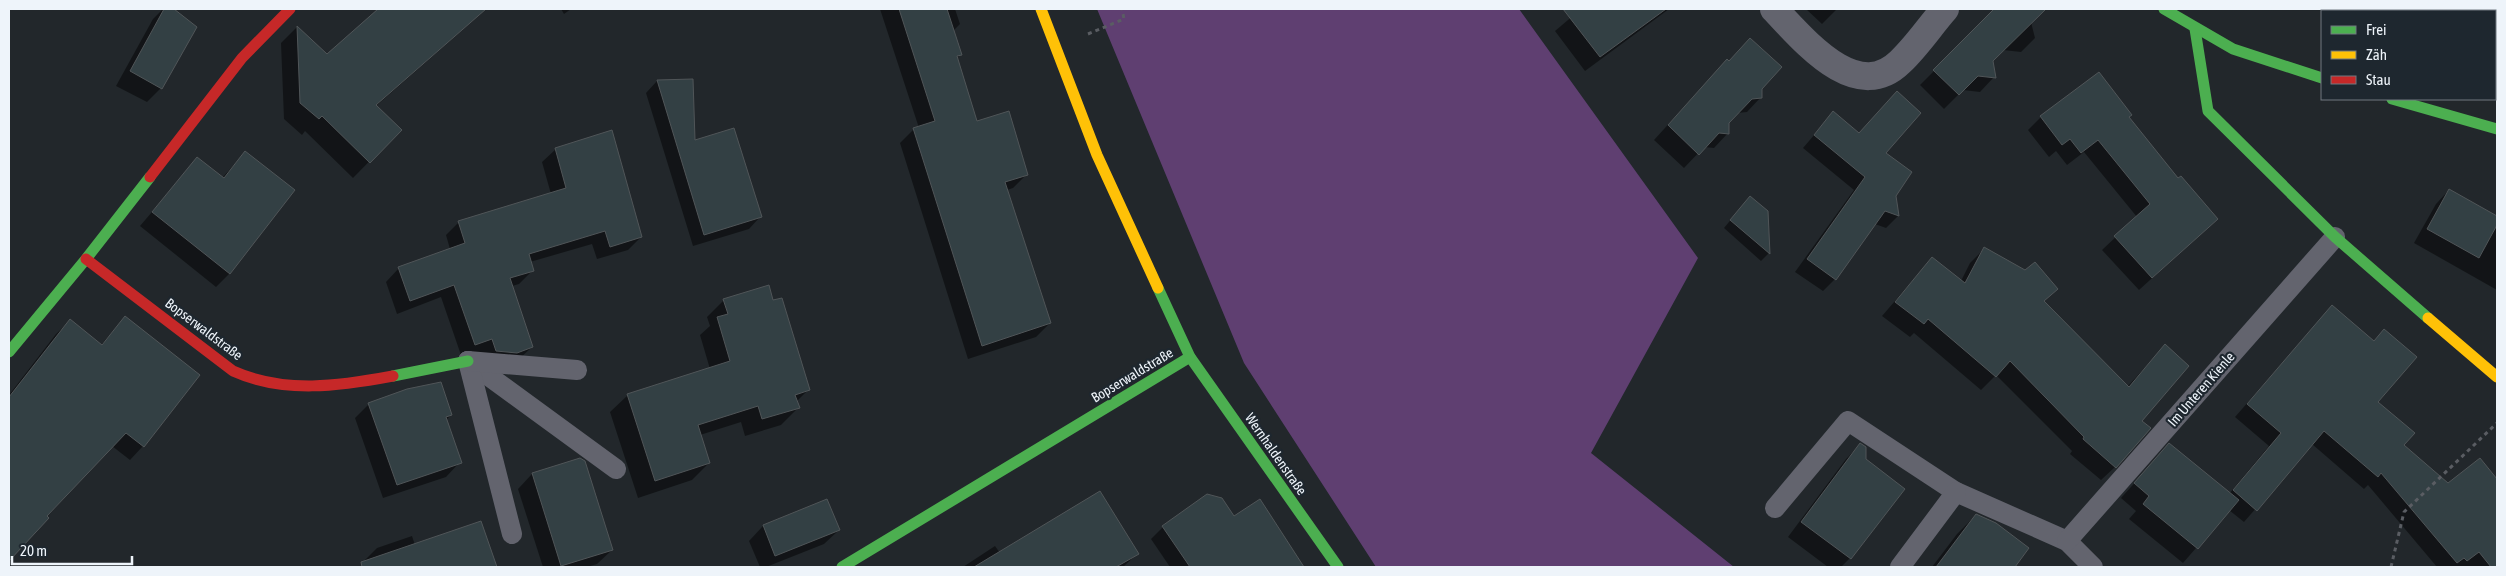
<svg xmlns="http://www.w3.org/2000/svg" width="2506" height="576" viewBox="0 0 2506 576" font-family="'Asap Condensed',sans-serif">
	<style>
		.forest { fill: #5f3f71 }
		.shadow { fill: #0007 }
		.building { fill: #334044; stroke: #505558 }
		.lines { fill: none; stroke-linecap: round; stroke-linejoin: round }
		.path { stroke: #5a5d63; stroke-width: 3; stroke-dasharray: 4 4; stroke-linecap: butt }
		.lane { stroke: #63646e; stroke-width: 20 }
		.street { stroke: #63646e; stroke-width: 28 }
		.fast { stroke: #4caf50; stroke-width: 11 }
		.slow { stroke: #ffc107; stroke-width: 11 }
		.jam { stroke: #c62828; stroke-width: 11 }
		.labels { text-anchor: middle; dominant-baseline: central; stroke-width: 4.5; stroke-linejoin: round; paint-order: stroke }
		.street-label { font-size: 14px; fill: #eef4fa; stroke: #1e272f }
	</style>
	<rect width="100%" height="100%" fill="#22272b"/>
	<!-- forest -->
	<polygon class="forest" points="1097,9 1519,9 1698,258 1591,453 1734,567 1376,567 1244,363"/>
	<!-- shadow -->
	<g class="shadow">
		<polygon points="163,9 172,9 195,27 161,88 147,102 116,86 153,19"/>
		<polygon points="380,9 486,9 376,106 400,130 353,178 305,131 302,135 284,119 281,43 297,27 327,55"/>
		<polygon points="561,9 571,9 564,14"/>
		<polygon points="880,9 955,9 960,24 953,31 961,54 956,59 976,122 1027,174 1013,188 1007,190 1050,323 1036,337 968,359 900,143 914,129 919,128"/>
		<polygon points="1581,9 1669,9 1585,71 1555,31"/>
		<polygon points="1806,9 1837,9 1822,24"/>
		<polygon points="1996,9 2044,9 2031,22 2035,38 2021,52 2003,50 1991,61 1994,77 1980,92 1963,90 1944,109 1920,85"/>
		<polygon points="2350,9 2497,9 2497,51 2495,50 2495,11 2349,11"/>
		<polygon points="1727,60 1761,88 1761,97 1747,112 1737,113 1728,123 1728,133 1714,148 1704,147 1684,168 1654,140"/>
		<polygon points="692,80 694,142 760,217 749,229 693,246 646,93 657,81"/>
		<polygon points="1833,113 1895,196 1898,216 1886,228 1875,224 1835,279 1823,291 1795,272 1854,190 1803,148"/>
		<polygon points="2041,117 2127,117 2204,231 2139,290 2102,250 2137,217 2084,152 2067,165 2056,151 2049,157 2028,130"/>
		<polygon points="556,149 641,237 628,250 597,259 592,244 530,262 532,271 519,284 512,286 532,347 518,360 483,364 479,352 462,358 441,297 397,314 386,282 399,268 450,249 446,235 459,222 551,194 542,162"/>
		<polygon points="245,153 294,190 229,274 216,287 140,226 197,159 222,178"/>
		<polygon points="2449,190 2497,217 2497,290 2414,243 2436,204"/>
		<polygon points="1743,205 1766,212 1768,254 1761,261 1724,228"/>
		<polygon points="1984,249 2043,302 2127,387 2165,346 2141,421 2115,467 2101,480 2070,454 2072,451 1996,375 1981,390 1914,333 1910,337 1882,316 1932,258 1961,281 1970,263"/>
		<polygon points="724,300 772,301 808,390 796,402 798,408 781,425 745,436 741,422 700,435 709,463 692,480 638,498 610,412 628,395 710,369 700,335 710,326 707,317"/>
		<polygon points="125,317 143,446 130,460 112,446 9,558 9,411 11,409 9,395 56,334 70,321 101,345"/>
		<polygon points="2320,320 2376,402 2403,445 2448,485 2480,460 2497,482 2497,567 2437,567 2368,485 2364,489 2312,444 2244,522 2229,510 2183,563 2129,519 2136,511 2121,498 2169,445 2229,494 2269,446 2235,417"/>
		<polygon points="369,404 451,415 446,420 460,462 446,477 383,498 355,418"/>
		<polygon points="1860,445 1865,460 1903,489 1850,558 1841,567 1828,567 1788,537 1846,459"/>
		<polygon points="580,459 612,550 597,564 587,567 543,567 518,489 532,474"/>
		<polygon points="827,501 839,530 824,544 766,567 760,567 749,541 763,526"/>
		<polygon points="1976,515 2028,548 2013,567 1932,567 1957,534"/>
		<polygon points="480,522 496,567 365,567 363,562 377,548 412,536 415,545"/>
		<polygon points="1163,527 1233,547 1202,567 1170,567 1151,539"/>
		<polygon points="995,546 1000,553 1137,554 1123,567 963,567"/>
	</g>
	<!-- building -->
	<g class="building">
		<polygon points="164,9 174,9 197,27 162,89 130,71"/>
		<polygon points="378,9 486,9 376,105 402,130 370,163 322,116 319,119 300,103 297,26 327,54"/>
		<polygon points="899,9 947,9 962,55 957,56 977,121 1009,111 1028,175 1005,182 1051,323 982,346 913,128 935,121"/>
		<polygon points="1563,9 1666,9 1600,57"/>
		<polygon points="1994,9 2046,9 1993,61 1996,78 1978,76 1959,95 1933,70"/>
		<polygon points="1750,38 1782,67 1762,89 1762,98 1752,99 1729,123 1729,134 1719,133 1699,155 1668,125 1727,59 1729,61"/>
		<polygon points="2099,72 2132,115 2129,117 2178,178 2181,176 2218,219 2152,278 2114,236 2150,204 2098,140 2081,153 2070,139 2062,145 2040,116"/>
		<polygon points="693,79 695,140 734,128 762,217 704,235 657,80"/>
		<polygon points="1897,91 1921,113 1886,153 1912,172 1896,196 1899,216 1885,211 1836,280 1807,259 1865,177 1814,135 1833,111 1859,133"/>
		<polygon points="612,130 642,237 610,247 605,231 529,254 534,271 510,278 533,347 517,353 496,351 492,339 475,345 454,285 410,301 398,267 465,243 458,221 566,188 555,148"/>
		<polygon points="245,151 295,190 230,274 152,212 197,157 224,178"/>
		<polygon points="2449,189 2497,216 2497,225 2479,258 2427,229"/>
		<polygon points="1750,196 1768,211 1770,254 1730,220"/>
		<polygon points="1984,247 2025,270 2035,262 2058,289 2044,301 2129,387 2165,344 2189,366 2142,421 2151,428 2116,468 2083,439 2084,437 2010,361 1996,377 1928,319 1924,324 1895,302 1932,257 1965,283"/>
		<polygon points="769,285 773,300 782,298 810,390 795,395 800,408 762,419 758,406 698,425 710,463 655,481 627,394 730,361 717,317 728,314 723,299"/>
		<polygon points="2332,305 2374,341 2384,329 2417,357 2378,402 2415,433 2404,445 2448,483 2480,458 2497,479 2497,567 2491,567 2479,552 2467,561 2464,558 2457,563 2381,473 2378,477 2324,431 2257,511 2233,490 2281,433 2247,404"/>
		<polygon points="125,316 200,375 144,447 126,433 47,516 49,518 9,561 9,397 70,319 102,345"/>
		<polygon points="441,382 452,415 446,417 462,463 397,485 368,403 407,389"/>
		<polygon points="1860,443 1866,447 1866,459 1905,489 1851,559 1801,522"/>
		<polygon points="2169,443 2239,500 2198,549 2143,504 2149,496 2134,483"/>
		<polygon points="580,458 585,461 613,550 561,566 532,473"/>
		<polygon points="1100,491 1139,554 1116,567 974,567"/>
		<polygon points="1207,494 1222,498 1234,516 1260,499 1304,567 1190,567 1162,526"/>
		<polygon points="827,499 840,530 775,556 763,525"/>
		<polygon points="1976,514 1996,523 2029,548 2015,567 1936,567"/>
		<polygon points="481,521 497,567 362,567 361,562"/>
	</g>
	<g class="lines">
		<!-- path -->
		<g class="path">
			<polyline points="1088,34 1124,19 1122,9"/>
			<polyline points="2391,567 2404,512 2497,423"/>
		</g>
		<!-- lane -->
		<g class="lane">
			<polyline points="468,361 616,469"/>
			<polyline points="468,361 512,534"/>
			<polyline points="468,361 577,370"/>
			<polyline points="1775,508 1848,421 1956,492 2067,541 2093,567"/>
			<polyline points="2067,541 2335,237"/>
			<polyline points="1900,567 1956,492"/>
		</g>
		<!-- street -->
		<path class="street" d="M1774 9C1803 39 1856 105 1900 62 1917 46 1930 26 1945 9"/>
		<!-- fast -->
		<g class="fast">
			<polyline points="2164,9 2233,49 2322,78"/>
			<polyline points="2195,29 2208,111 2335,237 2428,318"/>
			<polyline points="2392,99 2497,129"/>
			<polyline points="1158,288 1190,357 1338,567"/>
			<polyline points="9,352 86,259 150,177"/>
			<polyline points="393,376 468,361"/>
			<polyline points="842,567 1190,357"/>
		</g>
		<!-- slow -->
		<g class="slow">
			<polyline points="1041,9 1097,155 1158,288"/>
			<polyline points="2428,318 2497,377"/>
		</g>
		<!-- jam -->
		<g class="jam">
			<polyline points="150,177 242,58 290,9"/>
			<path d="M86 259 233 371C284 394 340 386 393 376"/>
		</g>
	</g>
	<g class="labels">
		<!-- street labels -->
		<g class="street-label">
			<text transform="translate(204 329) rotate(37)">Bopserwaldstraße</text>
			<text transform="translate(1132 375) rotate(-31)">Bopserwaldstraße</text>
			<text transform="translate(2201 389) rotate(-49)">Im Unteren Kienle</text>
			<text transform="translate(1276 454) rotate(55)">Wernhaldenstraße</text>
		</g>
	</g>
	<!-- border -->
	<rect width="2506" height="576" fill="none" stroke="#eef4fa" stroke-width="20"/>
	<!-- legend -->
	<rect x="2321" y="10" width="175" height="90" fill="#1e272f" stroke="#717980"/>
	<rect x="2331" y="26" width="25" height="8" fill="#4caf50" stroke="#717980"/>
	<text x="2366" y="35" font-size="15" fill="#eef4fa">Frei</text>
	<rect x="2331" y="51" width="25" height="8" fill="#ffc107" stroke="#717980"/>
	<text x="2366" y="60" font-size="15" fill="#eef4fa">Zäh</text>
	<rect x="2331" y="76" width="25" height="8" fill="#c62828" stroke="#717980"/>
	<text x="2366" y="85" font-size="15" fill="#eef4fa">Stau</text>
	<!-- scale -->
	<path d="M12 556v8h120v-8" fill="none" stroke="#eef4fa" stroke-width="2.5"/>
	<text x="20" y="556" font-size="15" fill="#eef4fa" stroke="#1e272f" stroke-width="4" paint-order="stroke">20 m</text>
</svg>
